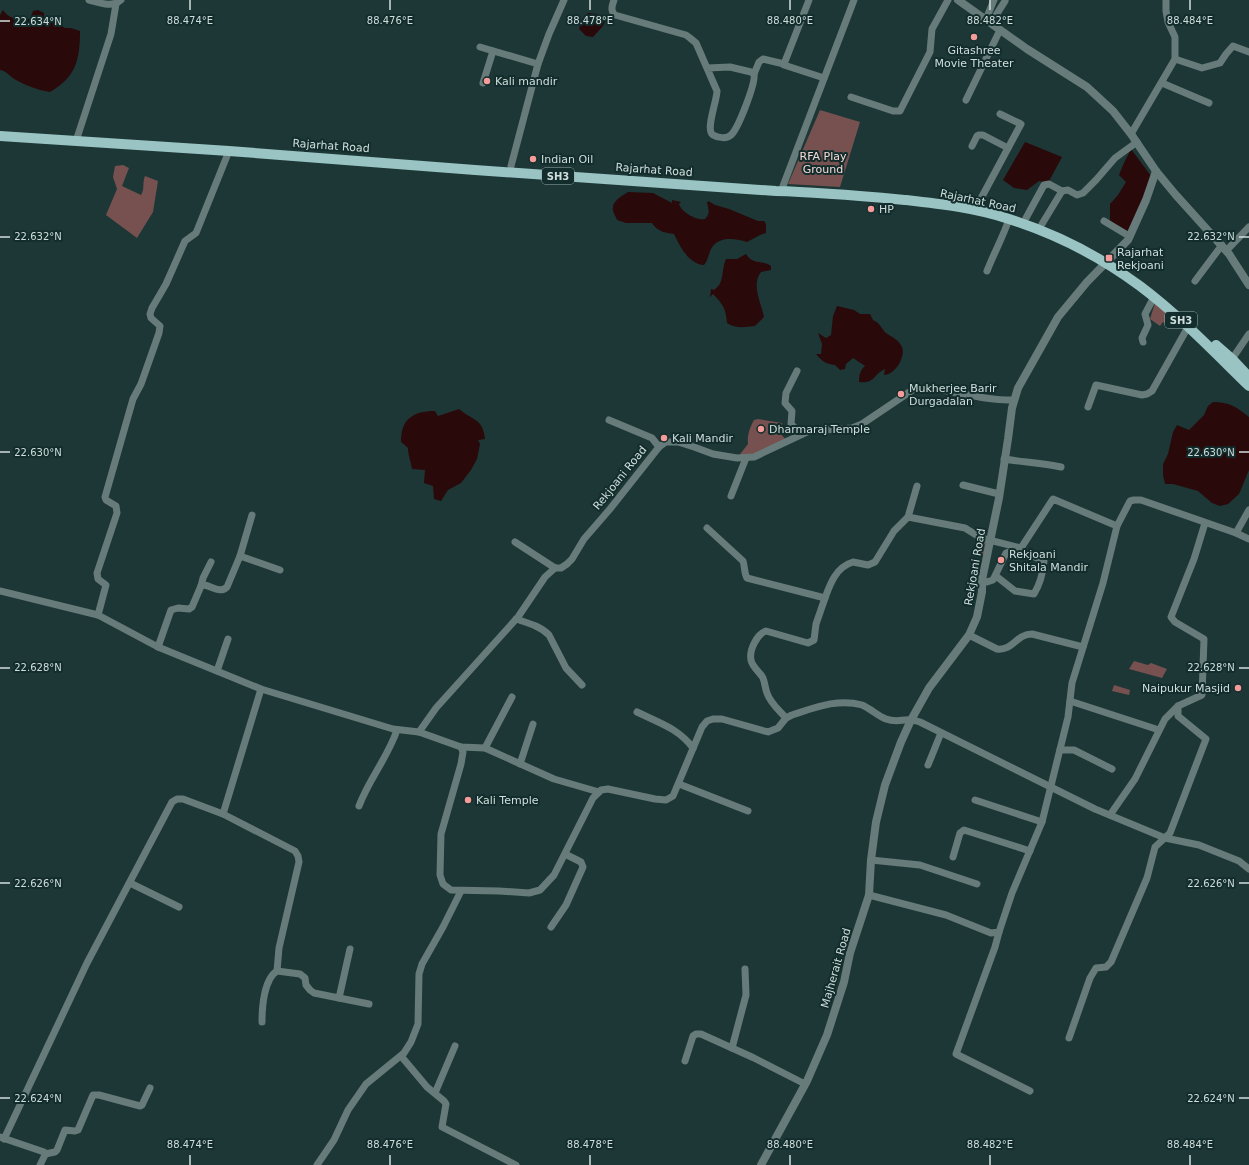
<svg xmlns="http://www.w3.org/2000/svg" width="1249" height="1165" viewBox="0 0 1249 1165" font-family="'DejaVu Sans',sans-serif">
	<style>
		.green { fill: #76514f }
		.water { fill: #29090a }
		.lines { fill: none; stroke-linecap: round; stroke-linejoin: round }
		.minor { stroke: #667b7a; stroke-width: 7 }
		.tertiary { stroke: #667b7a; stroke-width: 8 }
		.primary { stroke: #99c4c3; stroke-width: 10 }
		.ticks { fill: none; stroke: #cfdedd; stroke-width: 1.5 }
		.poi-dot { fill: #f59b99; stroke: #122d2c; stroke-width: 1.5 }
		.labels { text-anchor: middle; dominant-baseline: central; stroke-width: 4; stroke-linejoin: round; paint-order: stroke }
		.shield { fill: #122d2c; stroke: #96a9a8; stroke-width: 1 }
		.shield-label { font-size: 10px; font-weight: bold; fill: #cfdedd }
		.poi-label { font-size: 11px; fill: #cfdedd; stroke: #122d2c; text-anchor: start }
		.street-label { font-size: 11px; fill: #cfdedd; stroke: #122d2c }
		.park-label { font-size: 11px; fill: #f7d9d8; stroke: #122d2c }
		.ticks-label { font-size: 10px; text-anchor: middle; fill: #cfdedd; stroke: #122d2c; stroke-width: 4; stroke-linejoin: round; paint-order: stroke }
	</style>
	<rect width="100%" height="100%" fill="#1d3736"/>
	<!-- green -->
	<g class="green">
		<polygon points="820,110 860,122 840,187 788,184"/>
		<path d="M123 165 129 168 122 186 141 195C145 189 142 183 145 176L158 181 153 212 137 238 106 215 117 189 113 177 115 166Z"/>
		<polygon points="1155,303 1179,320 1174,328 1163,322 1160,326 1150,319"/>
		<path d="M758 419 782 423 780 433 788 442 754 457 737 458 748 444C747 435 750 427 754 420Z"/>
		<polygon points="978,539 986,542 984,556 973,552"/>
		<polygon points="1134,661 1148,665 1151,663 1167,669 1162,678 1129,669"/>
		<polygon points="1114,685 1130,690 1129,695 1112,691"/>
	</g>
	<!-- water -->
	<g class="water">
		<path d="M3 10C10 20 18 19 30 19L33 11 38 10 44 13V19L50 22 57 23 65 28H71L80 31C80 60 76 77 50 92 38 90 27 86 16 80 10 77 7 71 0 70V15Z"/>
		<polygon points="588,13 597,14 606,19 603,26 593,37 586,36 579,29 583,18"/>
		<polygon points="1025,142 1062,157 1048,183 1039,181 1027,190 1014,188 1003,180"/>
		<polygon points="1131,149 1151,176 1150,184 1128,233 1110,221 1110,204 1118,195 1126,182 1119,175 1123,165"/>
		<path d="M628 192 653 193 672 203V200L681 202 679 204C681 212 697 221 705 219 710 214 709 210 707 203L708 201 715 205 729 209 758 221H764L766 224V233L760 235 747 242C736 239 722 236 713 246 709 250 709 259 704 265 689 264 680 247 674 234 665 233 657 231 652 223H626L617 220C616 217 614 214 613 211 611 201 622 196 628 192Z"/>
		<path d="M746 254C754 266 761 259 771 266V270L761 272C751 285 761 302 764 317L755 326C746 327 735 329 727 323 726 309 723 304 713 294L710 297 711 289 714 290C725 283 721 270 726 259H737Z"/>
		<path d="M837 306 854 310 860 314H870L873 320C880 323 881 328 886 333 892 337 899 340 902 347 906 357 895 375 884 375L885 369C873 374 876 384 859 382 859 376 860 370 865 366L853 358 846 364 845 369 840 370 835 365C825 364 822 361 816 354H821L822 344 818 333 826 338 831 335 833 316Z"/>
		<path d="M1213 402C1229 402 1237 407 1249 417V470L1239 494 1228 504 1220 506 1212 503 1198 491 1173 484H1165L1163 475V464L1168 454 1173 432 1177 425 1189 430 1204 415 1208 406Z"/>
		<path d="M459 409C473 421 483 418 485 439L478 440 480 444 477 459 471 470 461 483 448 490 441 501 434 499 433 486 424 483 425 470 412 469C411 461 408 456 408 448L401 442C401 419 413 411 435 411L438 416Z"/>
	</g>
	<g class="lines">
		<!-- minor -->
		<g class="minor">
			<path d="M89 0C100 3 112 8 121 0"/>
			<path d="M614 0C612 6 610 10 615 15L686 35 690 38 696 43 717 91C717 101 705 130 713 135 718 138 727 139 731 135 738 129 756 83 754 74L751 72 730 67 707 68"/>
			<polyline points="986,19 994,0"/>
			<polyline points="991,23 1005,1"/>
			<polyline points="480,47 538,64"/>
			<polyline points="1175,59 1202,68 1220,63 1226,54 1233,46 1249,52"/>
			<polyline points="784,65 824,78"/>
			<polyline points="754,74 759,62 763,59 784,64 809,0"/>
			<polyline points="483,83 493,51"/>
			<polyline points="1162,83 1209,103"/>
			<polyline points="851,97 893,111 900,111 930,52 932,29 948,0"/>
			<polyline points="966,100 1000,30"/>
			<polyline points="1131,134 1175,59 1175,37 1168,22 1166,11 1166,0"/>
			<polyline points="76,141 111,34 116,4"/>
			<polyline points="972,146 977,136 979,135 983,135 1008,148"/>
			<polyline points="511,166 538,64 549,34 564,0"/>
			<polyline points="783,186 854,0"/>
			<polyline points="978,204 1021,124 1000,114"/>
			<polyline points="1026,218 1044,185 1049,184 1062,191"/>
			<polyline points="1104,221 1129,236"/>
			<polyline points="1042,224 1062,191 1068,190 1077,195 1083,193 1096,180 1115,158 1137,142"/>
			<polyline points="1227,250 1249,227"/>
			<path d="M987 271C994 253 1003 237 1009 219"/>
			<polyline points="1195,281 1222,245"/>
			<polyline points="1143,342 1142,338 1148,325 1145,314 1154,297"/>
			<polyline points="1232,359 1249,334"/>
			<polyline points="797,371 786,393 785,403 792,411 791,424 802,434"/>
			<polyline points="1088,407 1096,385 1142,395 1147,394 1152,391 1188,327"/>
			<polyline points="609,420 652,438 659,447"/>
			<path d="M1004 459C1023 462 1042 463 1061 467"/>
			<polyline points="963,485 999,494"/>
			<polyline points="731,496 746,458"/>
			<polyline points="1249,510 1236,533 1249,539"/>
			<polyline points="908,517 917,486"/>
			<path d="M707 528 743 561C745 567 744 573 747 578L825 598C830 584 836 567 853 562L868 565 875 562 894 531 908 517 965 528 981 538 1021 548 1053 499 1117 526"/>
			<polyline points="515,542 555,568"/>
			<polyline points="240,556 280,570"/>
			<path d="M555 568H561L567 564 572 559 584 539 610 509 659 447 666 442H678L694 447 713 454 737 458 754 457 809 431 852 428 862 424 914 389C925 387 936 389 948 391 969 395 992 401 1014 400"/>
			<path d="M982 580 987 582 993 580 1006 553C1017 547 1034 557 1044 561 1043 573 1040 584 1034 594L1015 591 996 576"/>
			<polyline points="201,586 203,578 211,562"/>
			<polyline points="0,591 98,615 158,647 261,689 393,729 419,732 461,747 485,748 554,779 599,792"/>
			<polyline points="98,615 106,585 98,579 97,573 117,513 116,506 106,500 105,497 133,399 141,384 159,333 160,326 151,318 150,314 152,308 166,284 185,241 196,233 229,151"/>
			<path d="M516 619C528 623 540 626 549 635L566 668 582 685"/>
			<path d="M969 635 997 649C1013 651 1016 634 1032 634L1083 647"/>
			<path d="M158 647 171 610 178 608 189 609 192 607 201 586 204 585C212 586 220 594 227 587L240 556 252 515"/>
			<polyline points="217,671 228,639"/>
			<polyline points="1070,701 1159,730"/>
			<path d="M637 712C659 723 678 728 693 748"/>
			<path d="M786 718C780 711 770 703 767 693 765 688 765 683 763 678 760 672 752 667 751 660 749 650 757 634 766 631L808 643 814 640 816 624 825 598"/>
			<polyline points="419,732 436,708 518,617 545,577 555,568"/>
			<path d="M461 747 463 752 461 764 441 834 440 875 443 884 451 890 499 891 529 893 540 890 554 875 593 798 601 790 608 789 655 799 666 800 673 796 702 727 707 721 713 719H722L768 732 778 728 786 718 792 715C814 708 838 698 862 705 871 709 878 716 886 719 897 723 902 719 911 720 914 720 917 721 920 722L1095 809 1165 838 1199 845 1239 861 1249 869"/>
			<polyline points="485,748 512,697"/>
			<polyline points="1060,750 1074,750 1112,769"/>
			<polyline points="520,764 533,724"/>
			<polyline points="928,765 941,733"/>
			<polyline points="679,784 748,811"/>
			<polyline points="975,800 1042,822"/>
			<path d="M359 806C369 779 388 757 397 730"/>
			<polyline points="223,814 261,689"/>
			<polyline points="1110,815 1135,779 1165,719 1178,706"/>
			<polyline points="953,857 960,833 964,830 1030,851"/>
			<polyline points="871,860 920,865 977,884"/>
			<polyline points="130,883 179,907"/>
			<polyline points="869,895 946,915 991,933 999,932 1012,893 1042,822 1068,717 1072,683 1103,583 1117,526 1130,501 1134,500 1141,500 1236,533"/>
			<polyline points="551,927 566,905 583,867 581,862 565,854"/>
			<polyline points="999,932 995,947 956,1054 1030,1091"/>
			<polyline points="339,998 350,949"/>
			<path d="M262 1022C262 1007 264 979 277 971L300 974 305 978 306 985 310 990 314 993 369 1004"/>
			<polyline points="1069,1038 1090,978 1096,968 1106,967 1111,962 1147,878 1155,847 1170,833 1206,739 1178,716 1178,706 1202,695 1204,639 1175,622 1171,617 1194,559 1205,523"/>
			<polyline points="732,1048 746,995 745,969"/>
			<polyline points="401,1056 427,1087 444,1101 446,1104 442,1127 516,1165"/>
			<polyline points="685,1061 693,1036 696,1034 701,1034 754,1058 805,1084"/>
			<polyline points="435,1093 455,1046"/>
			<polyline points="0,1137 44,1152 45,1155 40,1165"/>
			<polyline points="4,1139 87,963 172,802 177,799 183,799 223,814 295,851 298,856 299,862 279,948 277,971"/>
			<polyline points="45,1154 55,1152 57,1150 65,1130 75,1131 78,1130 93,1095 99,1095 140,1106 142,1105 150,1088"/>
			<polyline points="317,1165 334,1140 348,1110 366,1084 404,1053 411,1042 418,1024 419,974 422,964 443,927 461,891"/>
		</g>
		<!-- tertiary -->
		<g class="tertiary">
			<polyline points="958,0 1027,49 1087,87 1113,111 1131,134 1156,171 1175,194 1229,254 1249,285"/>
			<polyline points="761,1165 807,1081 827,1035 844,982 850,953 869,895 871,860 876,822 885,785 901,742 911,720 929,688 969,635 977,617 982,592 982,580 999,498 1008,439 1012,408 1018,388 1058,317 1087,282 1128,240 1146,200 1156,171"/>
		</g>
		<!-- primary -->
		<g class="primary">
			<path d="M0 136 229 151 475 170 776 191C819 192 862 196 906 200 941 204 976 208 1009 219 1056 234 1101 257 1140 286 1180 316 1214 352 1249 386"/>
			<polyline points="1216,345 1232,359 1249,377"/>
		</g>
	</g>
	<!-- ticks -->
	<path class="ticks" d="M190 0V10M390 0V10M590 0V10M790 0V10M990 0V10M1190 0V10M0 21H10M0 237H10M1239 237H1249M0 452H10M1239 452H1249M0 668H10M1239 668H1249M0 883H10M1239 883H1249M0 1098H10M1239 1098H1249M190 1155V1165M390 1155V1165M590 1155V1165M790 1155V1165M990 1155V1165M1190 1155V1165"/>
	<!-- markers -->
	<g class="poi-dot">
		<circle cx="974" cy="37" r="4"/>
		<circle cx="487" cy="81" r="4"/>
		<circle cx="533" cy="159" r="4"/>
		<circle cx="871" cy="209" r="4"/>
		<rect x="1105" y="254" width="8" height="8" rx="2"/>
		<circle cx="901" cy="394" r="4"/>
		<circle cx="761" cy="429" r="4"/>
		<circle cx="664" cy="438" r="4"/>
		<circle cx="1001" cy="560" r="4"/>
		<circle cx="1238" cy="688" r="4"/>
		<circle cx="468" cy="800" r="4"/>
	</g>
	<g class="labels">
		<!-- shield labels -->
		<g class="shield">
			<rect x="542" y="168" width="32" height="16" rx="3"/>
			<rect x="1165" y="312" width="32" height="16" rx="3"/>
		</g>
		<g class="shield-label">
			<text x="558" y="176">SH3</text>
			<text x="1181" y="320">SH3</text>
		</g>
		<!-- poi labels -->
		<g class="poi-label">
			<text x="974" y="50" text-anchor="middle">Gitashree<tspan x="974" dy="13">Movie Theater</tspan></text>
			<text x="495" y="81">Kali mandir</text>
			<text x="541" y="159">Indian Oil</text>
			<text x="879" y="209">HP</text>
			<text x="1117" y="252">Rajarhat<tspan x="1117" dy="13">Rekjoani</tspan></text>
			<text x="909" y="388">Mukherjee Barir<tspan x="909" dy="13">Durgadalan</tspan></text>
			<text x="769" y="429">Dharmaraj Temple</text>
			<text x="672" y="438">Kali Mandir</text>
			<text x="1009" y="554">Rekjoani<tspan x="1009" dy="13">Shitala Mandir</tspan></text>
			<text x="1230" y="688" text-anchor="end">Naipukur Masjid</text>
			<text x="476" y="800">Kali Temple</text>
		</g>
		<!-- street labels -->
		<g class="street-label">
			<text transform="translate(331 146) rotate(4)">Rajarhat Road</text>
			<text transform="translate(654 170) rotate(4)">Rajarhat Road</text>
			<text transform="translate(978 201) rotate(12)">Rajarhat Road</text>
			<text transform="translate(620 478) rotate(-51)">Rekjoani Road</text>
			<text transform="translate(975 567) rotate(-80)">Rekjoani Road</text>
			<text transform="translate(836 968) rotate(-74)">Majherait Road</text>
		</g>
		<!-- park labels -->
		<g class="park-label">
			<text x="823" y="156">RFA Play<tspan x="823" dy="13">Ground</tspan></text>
		</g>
	</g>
	<g class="ticks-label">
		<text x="190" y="24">88.474°E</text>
		<text x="390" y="24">88.476°E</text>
		<text x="590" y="24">88.478°E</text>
		<text x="790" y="24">88.480°E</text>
		<text x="990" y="24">88.482°E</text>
		<text x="1190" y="24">88.484°E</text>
		<text x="38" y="25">22.634°N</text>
		<text x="38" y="240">22.632°N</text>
		<text x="1211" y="240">22.632°N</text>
		<text x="38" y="456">22.630°N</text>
		<text x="1211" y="456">22.630°N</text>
		<text x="38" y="671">22.628°N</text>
		<text x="1211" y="671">22.628°N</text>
		<text x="38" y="887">22.626°N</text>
		<text x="1211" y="887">22.626°N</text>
		<text x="38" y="1102">22.624°N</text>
		<text x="1211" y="1102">22.624°N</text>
		<text x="190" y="1148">88.474°E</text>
		<text x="390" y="1148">88.476°E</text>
		<text x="590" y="1148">88.478°E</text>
		<text x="790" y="1148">88.480°E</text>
		<text x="990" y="1148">88.482°E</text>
		<text x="1190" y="1148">88.484°E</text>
	</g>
</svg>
